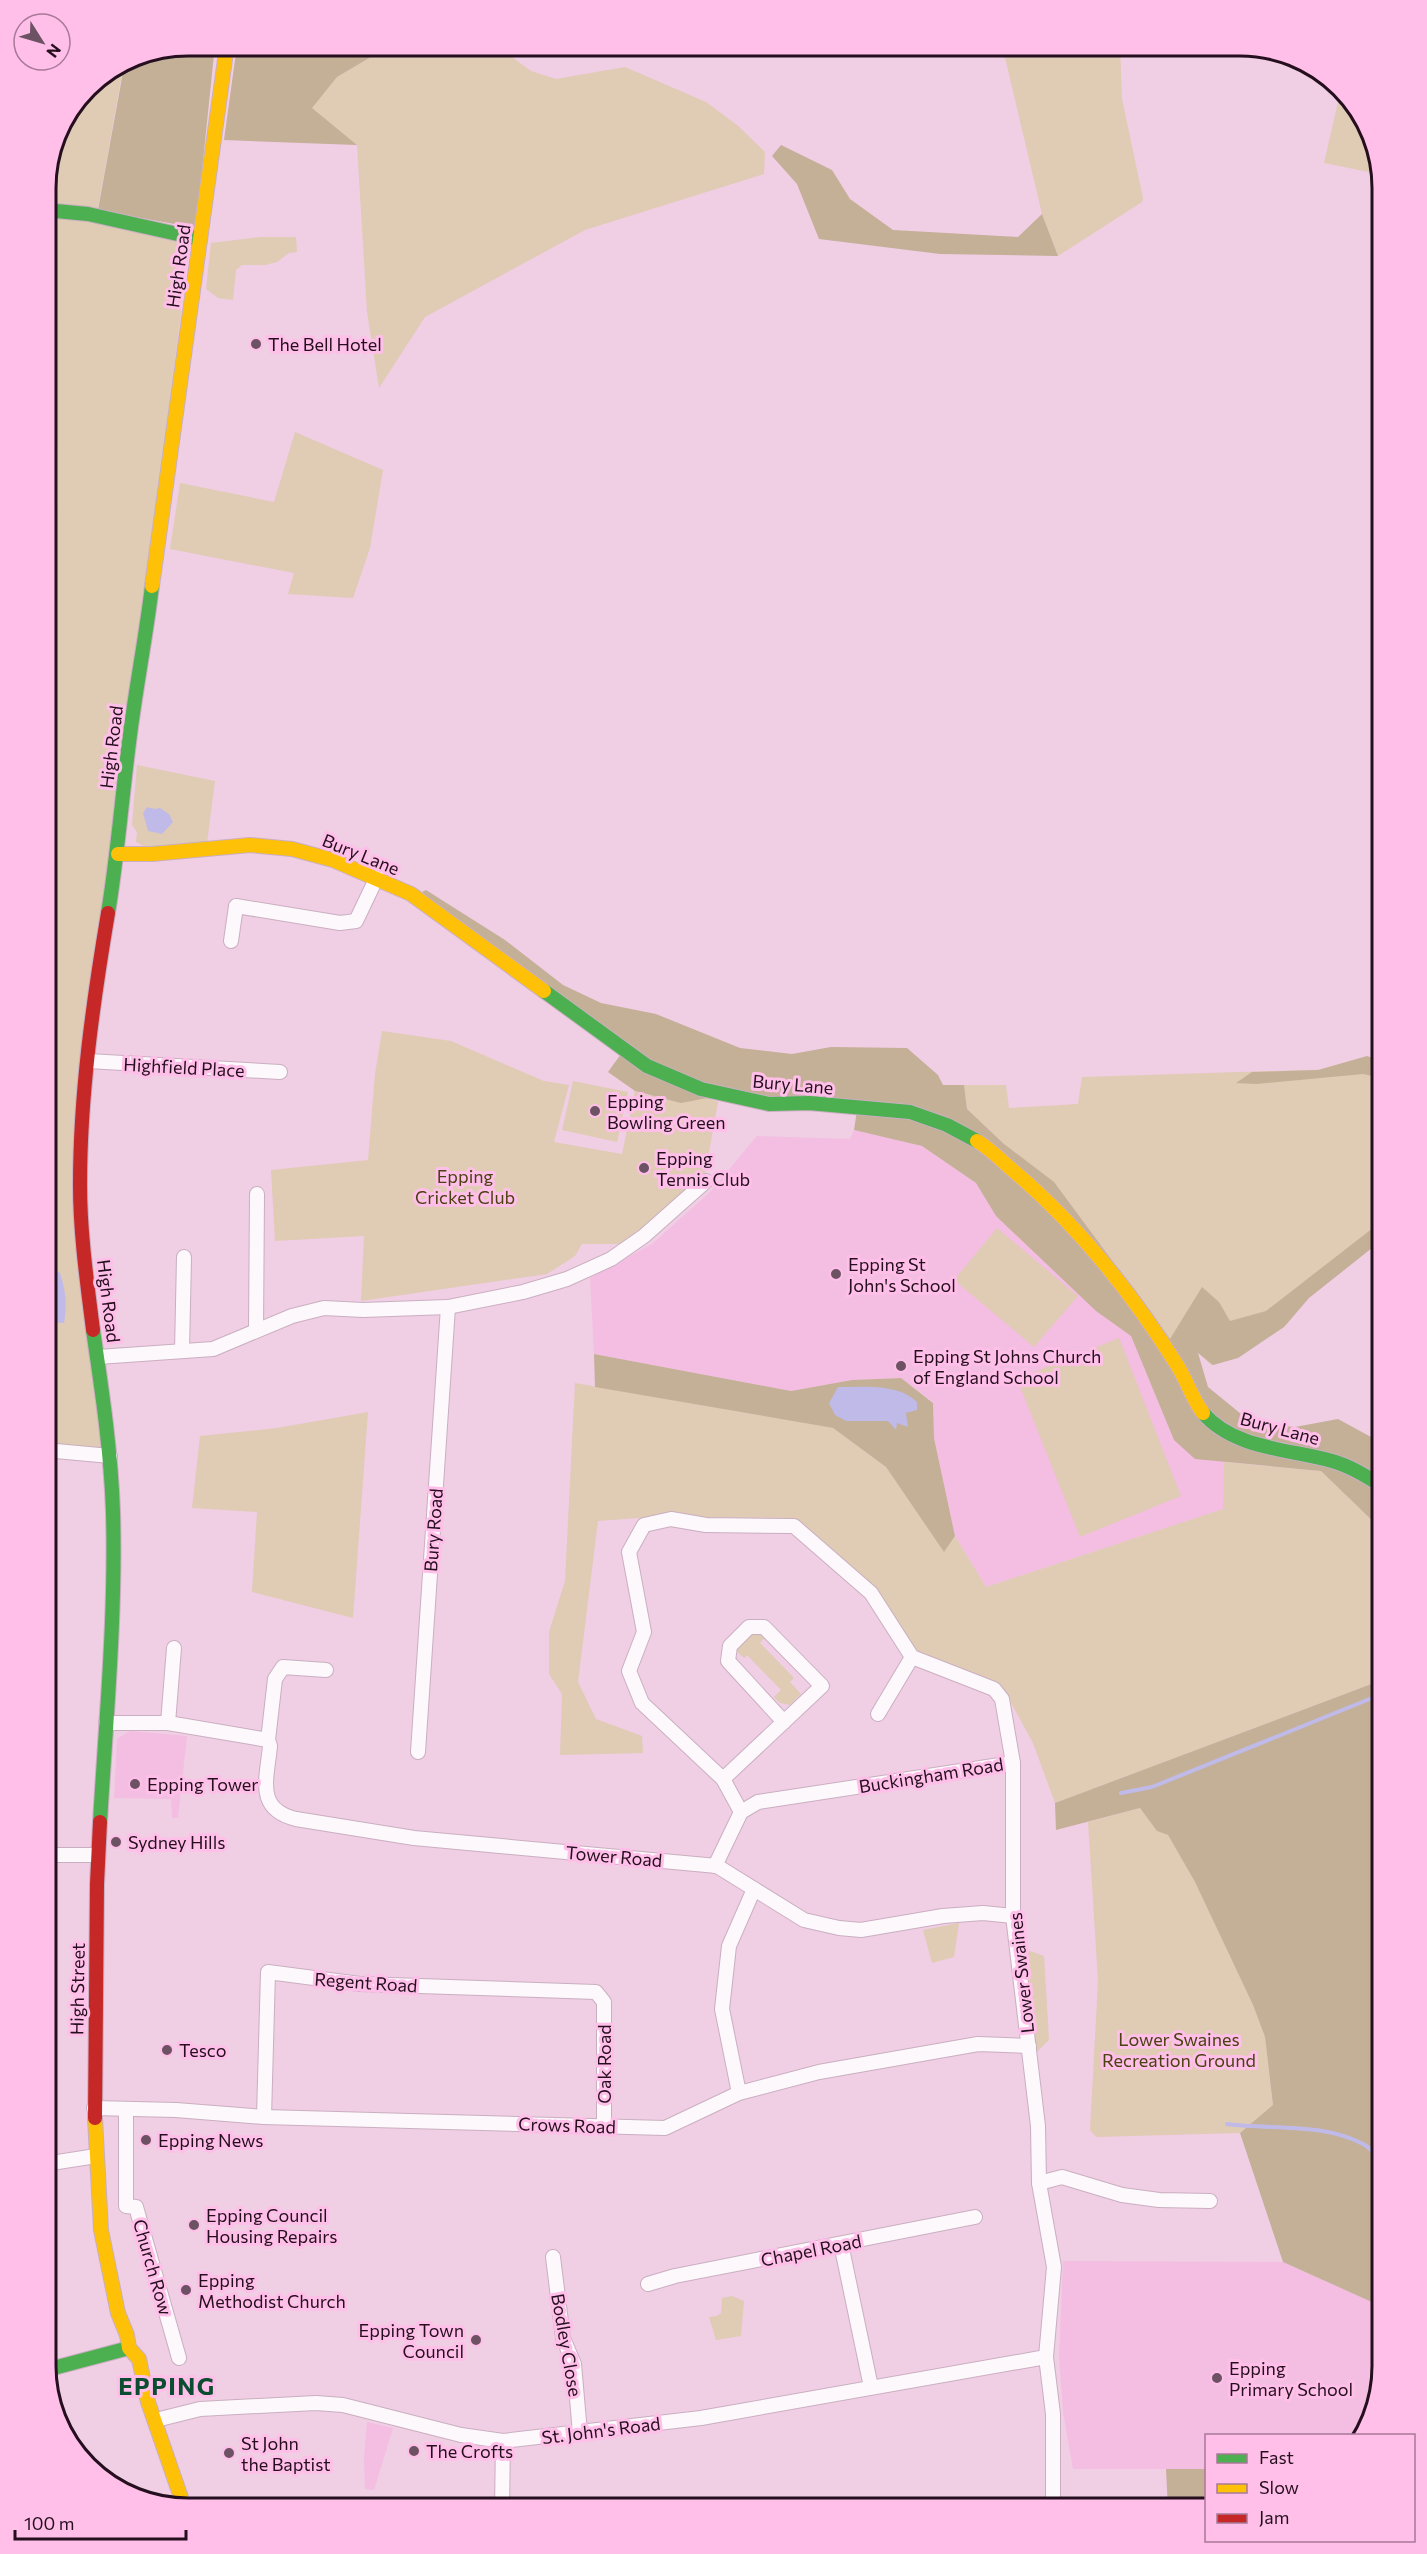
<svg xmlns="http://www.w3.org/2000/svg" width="1427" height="2554" viewBox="0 0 1427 2554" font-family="Commissioner,sans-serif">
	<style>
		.built { fill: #f3bee1 }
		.green { fill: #e0cbb5 }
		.forest { fill: #c4af97 }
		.water { fill: #c0bae9 }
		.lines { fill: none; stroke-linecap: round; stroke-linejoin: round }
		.stream { stroke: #c0bae9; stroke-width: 4 }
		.street-casing { stroke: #caafc1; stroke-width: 16 }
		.fast-casing { stroke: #caafc1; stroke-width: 16 }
		.slow-casing { stroke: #caafc1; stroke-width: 16 }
		.jam-casing { stroke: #caafc1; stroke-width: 16 }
		.street { stroke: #fdf8fb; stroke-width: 14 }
		.fast { stroke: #4caf50; stroke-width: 14 }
		.slow { stroke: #ffc107; stroke-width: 14 }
		.jam { stroke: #c62828; stroke-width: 14 }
		.poi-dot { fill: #6c5263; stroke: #ffbfe9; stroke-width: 2 }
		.labels { text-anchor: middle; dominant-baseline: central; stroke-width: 6; stroke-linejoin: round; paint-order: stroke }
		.street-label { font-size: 18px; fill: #250f1e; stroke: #ffbfe9 }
		.poi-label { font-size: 18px; fill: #250f1e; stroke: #ffbfe9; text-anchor: start }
		.park-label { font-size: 18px; fill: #49410f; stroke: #ffbfe9 }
		.district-label { font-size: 24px; font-weight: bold; letter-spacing: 1.5px; fill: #0a4d31; stroke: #ffbfe9 }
		.rim { fill: none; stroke: #250f1e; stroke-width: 3 }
	</style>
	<rect width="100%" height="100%" fill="#f0cee4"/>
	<!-- built -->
	<g class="built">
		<polygon points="854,1130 922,1146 976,1183 996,1216 1096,1311 1131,1336 1174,1440 1224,1462 1224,1509 986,1587 955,1536 934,1438 933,1402 901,1378 852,1380 791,1391 594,1354 590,1278 652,1244 710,1192 757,1136 850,1139"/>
		<polygon points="130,1731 187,1736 178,1818 172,1818 171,1799 114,1798 117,1739"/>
		<polygon points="1063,2261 1283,2262 1374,2303 1372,2400 1361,2435 1206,2436 1206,2469 1073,2469 1063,2412 1059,2357"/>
		<polygon points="367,2422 393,2428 374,2490 365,2489 364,2458"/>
	</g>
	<!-- green -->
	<g class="green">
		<polygon points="383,45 509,45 513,58 531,71 556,79 625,67 706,102 737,125 765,152 764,174 585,230 425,317 379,388 367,312 357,145 311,108 337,77 381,51"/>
		<polygon points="1002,45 1120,45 1122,99 1143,198 1142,202 1058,256 1042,214"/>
		<polygon points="124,62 98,208 45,207 45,178 60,125 87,86"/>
		<polygon points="1340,93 1367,125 1379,174 1324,163"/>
		<polygon points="63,216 190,242 74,1158 102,1450 45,1447 45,217"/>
		<polygon points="261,237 296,237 297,252 289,253 277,262 265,265 242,265 236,270 233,300 218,298 206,289 211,243"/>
		<polygon points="295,432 383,470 370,548 353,598 288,594 294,573 170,549 180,483 274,502"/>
		<polygon points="137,765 215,781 207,843 146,847 136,842 137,832 132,825"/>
		<polygon points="382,1031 451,1041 544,1081 569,1085 554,1142 622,1154 635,1091 644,1095 707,1098 718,1102 705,1175 641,1230 619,1244 582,1244 575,1256 547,1274 361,1301 364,1236 275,1241 271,1170 368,1160 375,1074"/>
		<polygon points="1340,1069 1382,1077 1382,1233 1312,1293 1287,1324 1241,1356 1211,1365 1198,1352 1170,1339 1004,1144 967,1109 964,1085 1006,1085 1009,1108 1078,1104 1082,1077"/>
		<polygon points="573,1081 628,1092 617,1142 562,1130"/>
		<polygon points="997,1228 1078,1296 1034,1347 954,1280"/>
		<polygon points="1119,1338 1181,1496 1080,1537 1017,1379"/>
		<polygon points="575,1383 833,1428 886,1467 944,1551 955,1536 986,1587 1223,1509 1224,1462 1321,1471 1382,1530 1382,1680 1055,1803 1033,1743 1003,1688 914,1654 873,1586 794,1518 652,1517 598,1521 578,1682 596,1719 642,1736 643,1753 560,1755 562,1694 549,1674 549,1632 565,1581"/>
		<polygon points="368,1412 353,1618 252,1592 257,1512 192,1508 200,1436 277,1428"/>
		<polygon points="750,1630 767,1635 760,1643 794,1678 790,1682 801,1694 790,1705 780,1703 774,1697 781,1690 747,1655 744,1658 732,1647"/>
		<polygon points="1140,1808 1158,1831 1168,1835 1195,1882 1253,2005 1265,2037 1273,2105 1240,2133 1096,2137 1090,2130 1098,1981 1088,1822"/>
		<polygon points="959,1923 954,1957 932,1963 923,1930"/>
		<polygon points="1027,1950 1044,1956 1049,2040 1035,2054"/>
		<polygon points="732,2296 744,2301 741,2336 716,2340 709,2317 717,2316 721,2313 722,2298"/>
	</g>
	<!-- forest -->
	<g class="forest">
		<polygon points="187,45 215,45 196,228 98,210 125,61 133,56"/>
		<polygon points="237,45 383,45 381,51 337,77 312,108 357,145 224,140"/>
		<polygon points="781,145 832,170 850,199 893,230 1018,237 1042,214 1058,256 940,254 819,239 797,184 772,156"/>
		<polygon points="426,890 505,940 563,985 601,1003 656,1014 740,1048 792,1054 831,1047 907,1048 938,1075 943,1085 964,1085 967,1109 1004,1144 1054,1182 1170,1339 1202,1287 1219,1302 1230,1321 1266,1311 1382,1221 1382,1240 1309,1298 1284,1327 1238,1358 1213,1365 1198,1353 1208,1387 1252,1423 1295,1427 1338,1419 1382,1443 1382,1530 1321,1471 1195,1459 1174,1440 1131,1336 1096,1311 996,1216 976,1183 922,1146 854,1130 858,1104 707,1098 681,1103 635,1091 608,1072 621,1054 422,892"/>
		<polygon points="1367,1056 1382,1061 1382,1078 1363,1074 1257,1084 1236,1083 1252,1072 1318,1070"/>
		<polygon points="594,1354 791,1391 852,1380 901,1378 933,1403 934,1438 955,1536 944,1552 886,1467 833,1428 595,1387"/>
		<polygon points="1382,1680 1382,2367 1372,2400 1374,2303 1283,2262 1240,2133 1273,2105 1265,2037 1253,2005 1195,1882 1168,1835 1157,1831 1140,1808 1056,1830 1055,1803"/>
		<polygon points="1166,2469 1206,2469 1206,2509 1168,2509"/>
	</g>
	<!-- water -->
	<g class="water">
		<polygon points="147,807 155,809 160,808 169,814 173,822 162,834 148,831 143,813"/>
		<path d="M45 1264 60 1273C66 1291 67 1305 64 1323L45 1322Z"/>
		<path d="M838 1387C863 1387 898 1383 917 1402V1410L906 1413 908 1427 897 1423 896 1430 888 1421H846L835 1415 829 1403Z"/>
	</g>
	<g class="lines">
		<!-- stream -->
		<g class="stream">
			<polyline points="1121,1793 1152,1787 1382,1694"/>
			<path d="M1227 2124C1272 2130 1324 2122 1365 2145 1371 2149 1377 2156 1382 2161"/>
		</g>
		<defs>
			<g id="street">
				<polyline points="231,941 236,906 340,923 356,921 377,877"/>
				<polyline points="88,1061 280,1072"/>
				<polyline points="256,1330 257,1194"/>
				<polyline points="182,1351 184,1257"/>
				<polyline points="98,1357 213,1349 292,1316 324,1308 363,1310 448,1307 523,1292 567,1279 611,1259 644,1236 706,1181"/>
				<polyline points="45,1450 110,1456"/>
				<polyline points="878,1714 912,1657"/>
				<path d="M106 1723H168L268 1740 270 1746C267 1779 255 1809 296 1819L414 1838 717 1866 804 1920 839 1928 861 1930 943 1916 983 1913 1013 1916"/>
				<polyline points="168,1723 174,1648"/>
				<polyline points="268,1740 275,1679 283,1667 326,1670"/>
				<polyline points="418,1752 448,1307"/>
				<polyline points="723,1779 822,1686 764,1627 749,1627 730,1646 728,1661 784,1722"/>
				<polyline points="741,1812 723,1779 642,1703 629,1671 644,1632 629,1552 644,1525 671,1519 706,1525 794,1526 871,1593 912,1657 994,1689 1002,1699 1013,1763 1013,1916 1038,2126 1039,2183 1054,2267 1046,2357 1053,2414 1053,2509"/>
				<polyline points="45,1855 98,1855"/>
				<polyline points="715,1866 741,1812 758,1802 1013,1763"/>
				<polyline points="739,2093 722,2009 729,1946 754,1889"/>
				<polyline points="94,2108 176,2110 264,2117 665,2128 739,2093 819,2072 978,2044 1029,2046"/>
				<polyline points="126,2110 126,2206 136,2207 179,2358"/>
				<polyline points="264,2117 268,1972 360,1984 596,1992 604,2002 604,2126"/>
				<polyline points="45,2164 96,2156"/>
				<polyline points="1039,2183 1062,2177 1122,2195 1159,2200 1210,2201"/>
				<polyline points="841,2244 871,2387"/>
				<polyline points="553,2257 563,2338 574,2364 580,2433"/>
				<polyline points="648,2284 675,2276 975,2217"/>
				<polyline points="156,2420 200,2409 316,2403 343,2405 461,2435 503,2441 701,2418 1046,2357"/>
				<polyline points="502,2509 503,2441"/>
			</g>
			<g id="fast">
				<polyline points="45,210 88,214 200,239"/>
				<path d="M108 913C119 847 123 780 133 713 139 671 147 628 152 586"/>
				<polyline points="544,991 647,1066 701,1089 769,1104 809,1103 910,1112 947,1125 977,1141"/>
				<path d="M93 1330C102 1391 111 1451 113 1512 116 1615 106 1719 100 1822"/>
				<path d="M1203 1413C1234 1449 1289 1449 1332 1461 1350 1466 1366 1476 1382 1486"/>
				<polyline points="46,2370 129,2348"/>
			</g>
			<g id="slow">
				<polyline points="152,586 227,45"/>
				<polyline points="118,854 152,854 250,845 292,849 333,860 411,894 544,991"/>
				<path d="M977 1141C989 1148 999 1158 1009 1167 1075 1222 1132 1293 1177 1365 1187 1381 1192 1398 1203 1413"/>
				<polyline points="95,2118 101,2230 118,2313 127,2335 129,2348 139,2359 148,2402 185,2509"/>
			</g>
			<g id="jam">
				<path d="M93 1330C87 1282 80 1233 80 1185 80 1094 93 1002 108 913"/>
				<polyline points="95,2118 97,1884 100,1822"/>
			</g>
		</defs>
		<!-- street casing -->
		<use href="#street" class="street-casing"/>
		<!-- fast casing -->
		<use href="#fast" class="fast-casing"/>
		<!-- slow casing -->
		<use href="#slow" class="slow-casing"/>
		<!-- jam casing -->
		<use href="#jam" class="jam-casing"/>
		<!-- street -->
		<use href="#street" class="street"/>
		<!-- fast -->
		<use href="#fast" class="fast"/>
		<!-- slow -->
		<use href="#slow" class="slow"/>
		<!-- jam -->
		<use href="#jam" class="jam"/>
	</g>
	<!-- markers -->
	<g class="poi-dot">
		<circle cx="256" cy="344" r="6"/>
		<circle cx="595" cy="1111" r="6"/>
		<circle cx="644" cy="1168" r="6"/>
		<circle cx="836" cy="1274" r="6"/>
		<circle cx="901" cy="1366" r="6"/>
		<circle cx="135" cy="1784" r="6"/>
		<circle cx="116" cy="1842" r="6"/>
		<circle cx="167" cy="2050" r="6"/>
		<circle cx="146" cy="2140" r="6"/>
		<circle cx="194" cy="2225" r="6"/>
		<circle cx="186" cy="2290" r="6"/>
		<circle cx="476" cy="2340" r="6"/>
		<circle cx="1217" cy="2378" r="6"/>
		<circle cx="414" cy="2451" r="6"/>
		<circle cx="229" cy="2453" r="6"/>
	</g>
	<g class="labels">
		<!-- street labels -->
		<g class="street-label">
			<text transform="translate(178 266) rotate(-82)">High Road</text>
			<text transform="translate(111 747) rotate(-83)">High Road</text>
			<text transform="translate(361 854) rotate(22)">Bury Lane</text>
			<text transform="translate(184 1067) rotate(3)">Highfield Place</text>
			<text transform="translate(793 1084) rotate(5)">Bury Lane</text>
			<text transform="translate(109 1301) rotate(83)">High Road</text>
			<text transform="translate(1280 1428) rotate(15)">Bury Lane</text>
			<text transform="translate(433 1530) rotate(-86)">Bury Road</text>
			<text transform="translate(931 1775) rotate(-9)">Buckingham Road</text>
			<text transform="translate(614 1856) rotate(5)">Tower Road</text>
			<text transform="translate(1021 1973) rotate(-96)">Lower Swaines</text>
			<text transform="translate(366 1982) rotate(4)">Regent Road</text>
			<text transform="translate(77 1989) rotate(-89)">High Street</text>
			<text transform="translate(604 2064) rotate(-90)">Oak Road</text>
			<text transform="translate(567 2125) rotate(2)">Crows Road</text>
			<text transform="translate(811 2250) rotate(-11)">Chapel Road</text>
			<text transform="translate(153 2267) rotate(74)">Church Row</text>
			<text transform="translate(567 2345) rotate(80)">Bodley Close</text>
			<text transform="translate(601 2430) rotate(-7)">St. John's Road</text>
		</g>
		<!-- poi labels -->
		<g class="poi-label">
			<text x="268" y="344">The Bell Hotel</text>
			<text x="607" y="1101">Epping<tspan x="607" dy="21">Bowling Green</tspan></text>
			<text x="656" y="1158">Epping<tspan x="656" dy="21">Tennis Club</tspan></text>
			<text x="848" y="1264">Epping St<tspan x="848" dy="21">John's School</tspan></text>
			<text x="913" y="1356">Epping St Johns Church<tspan x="913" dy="21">of England School</tspan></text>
			<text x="147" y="1784">Epping Tower</text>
			<text x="128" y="1842">Sydney Hills</text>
			<text x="179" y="2050">Tesco</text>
			<text x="158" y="2140">Epping News</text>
			<text x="206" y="2215">Epping Council<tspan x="206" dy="21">Housing Repairs</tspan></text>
			<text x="198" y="2280">Epping<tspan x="198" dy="21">Methodist Church</tspan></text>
			<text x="464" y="2330" text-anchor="end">Epping Town<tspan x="464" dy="21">Council</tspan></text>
			<text x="1229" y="2368">Epping<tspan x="1229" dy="21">Primary School</tspan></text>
			<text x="241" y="2443">St John<tspan x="241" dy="21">the Baptist</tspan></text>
			<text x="426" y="2451">The Crofts</text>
		</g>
		<!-- park labels -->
		<g class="park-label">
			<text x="465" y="1176">Epping<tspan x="465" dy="21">Cricket Club</tspan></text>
			<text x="1179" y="2039">Lower Swaines<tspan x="1179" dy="21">Recreation Ground</tspan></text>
		</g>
		<!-- district labels -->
		<g class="district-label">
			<text x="167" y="2385">EPPING</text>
		</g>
	</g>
	<!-- crop -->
	<path d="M0 0H1427V2554H0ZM188 56H1240A132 132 0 0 1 1372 188V2366A132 132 0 0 1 1240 2498H188A132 132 0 0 1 56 2366V188A132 132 0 0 1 188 56Z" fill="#ffbfe9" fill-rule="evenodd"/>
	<path class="rim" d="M188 56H1240A132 132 0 0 1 1372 188V2366A132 132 0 0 1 1240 2498H188A132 132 0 0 1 56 2366V188A132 132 0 0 1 188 56Z"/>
	<!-- legend -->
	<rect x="1205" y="2434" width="210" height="108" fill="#ffbfe9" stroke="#a87998" stroke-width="1.5"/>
	<rect x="1217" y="2454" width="30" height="9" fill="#4caf50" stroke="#a87998" stroke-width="1.5"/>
	<text x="1259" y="2464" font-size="18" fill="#250f1e">Fast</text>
	<rect x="1217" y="2484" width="30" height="9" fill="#ffc107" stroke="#a87998" stroke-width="1.5"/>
	<text x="1259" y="2494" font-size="18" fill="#250f1e">Slow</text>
	<rect x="1217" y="2514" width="30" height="9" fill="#c62828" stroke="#a87998" stroke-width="1.5"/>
	<text x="1259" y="2524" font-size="18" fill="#250f1e">Jam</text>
	<!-- north arrow -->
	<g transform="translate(42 42) rotate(127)"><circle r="28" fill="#ffbfe9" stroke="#a87998" stroke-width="1.5"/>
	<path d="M0-4.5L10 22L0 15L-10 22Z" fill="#6c5263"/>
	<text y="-9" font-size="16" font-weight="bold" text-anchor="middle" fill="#250f1e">N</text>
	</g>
	<!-- scale -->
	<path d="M15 2530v9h171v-9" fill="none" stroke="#250f1e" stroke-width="3"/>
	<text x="24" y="2530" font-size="18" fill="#250f1e" stroke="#ffbfe9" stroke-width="4.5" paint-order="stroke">100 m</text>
</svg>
